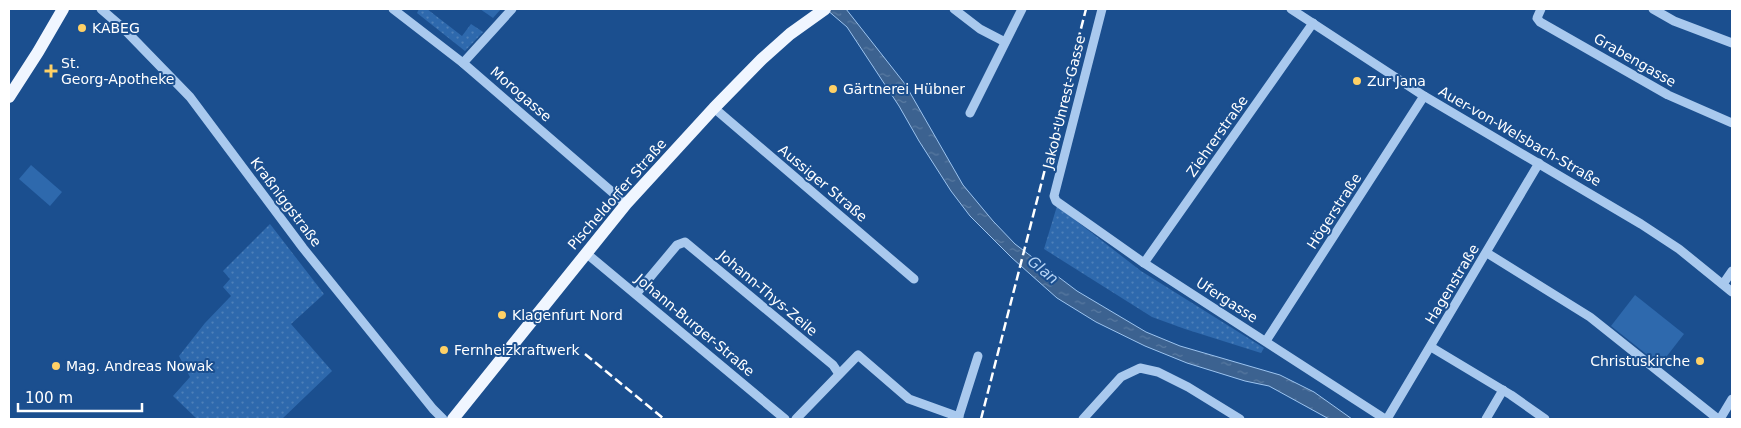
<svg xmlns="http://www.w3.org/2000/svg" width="1741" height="428" viewBox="0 0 1741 428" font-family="'DejaVu Sans',sans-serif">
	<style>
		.grass { fill: url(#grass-dots) }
		.park { fill: #2e69ad }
		.water { fill: url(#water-ripples); stroke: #9cc4f0 }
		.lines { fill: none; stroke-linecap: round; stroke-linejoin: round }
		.minor { stroke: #a9c9ee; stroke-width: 9 }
		.major { stroke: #f0f6ff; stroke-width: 12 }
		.rail { stroke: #fff; stroke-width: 2.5; stroke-dasharray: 9 4; stroke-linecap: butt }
		.poi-dot { fill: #ffd166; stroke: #1b4f8f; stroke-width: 2 }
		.labels { text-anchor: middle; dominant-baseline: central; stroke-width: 4; stroke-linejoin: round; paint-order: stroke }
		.poi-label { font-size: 14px; fill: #fff; stroke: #1b4f8f; text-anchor: start }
		.street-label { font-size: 14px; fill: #fff; stroke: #1b4f8f }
		.water-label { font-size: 15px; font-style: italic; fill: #b5d3f5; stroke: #1b4f8f }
	</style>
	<defs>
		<pattern id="grass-dots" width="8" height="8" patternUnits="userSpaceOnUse" patternTransform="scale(1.25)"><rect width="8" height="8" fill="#2e69ad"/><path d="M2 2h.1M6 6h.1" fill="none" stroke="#4d80b9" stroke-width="1.8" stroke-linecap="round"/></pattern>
		<pattern id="water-ripples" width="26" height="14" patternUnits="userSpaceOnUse" patternTransform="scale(1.25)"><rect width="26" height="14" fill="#3c6290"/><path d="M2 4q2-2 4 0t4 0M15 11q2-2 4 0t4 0" fill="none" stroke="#597aa1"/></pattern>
	</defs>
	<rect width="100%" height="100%" fill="#1b4f8f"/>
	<!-- grass -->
	<g class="grass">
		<polygon points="419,9 427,9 462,36 471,24 483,32 465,51 417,13"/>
		<polygon points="1057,206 1141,271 1264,348 1261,353 1185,329 1152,317 1044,249"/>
		<polygon points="270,224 324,294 291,324 332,371 282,419 197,419 173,396 190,377 179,356 205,323 231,296 223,287 230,279 223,271"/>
	</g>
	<!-- park -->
	<g class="park">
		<polygon points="480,9 501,9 493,18"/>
		<polygon points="31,165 62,192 50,206 19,179"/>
		<polygon points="1635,295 1684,334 1660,365 1611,326"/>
	</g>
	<!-- water -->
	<polygon class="water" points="826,9 846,9 905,84 963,185 993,221 1015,244 1077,291 1146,332 1180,346 1280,375 1314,392 1352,419 1329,419 1269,386 1245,381 1187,363 1145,346 1096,322 1057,298 1012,258 970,216 951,191 919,141 899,106 847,27"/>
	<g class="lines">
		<!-- minor -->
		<g class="minor">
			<polyline points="101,9 123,28 190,97 303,248 433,409 443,419"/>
			<polyline points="393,9 463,63 626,204"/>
			<polyline points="954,9 980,29 1005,42"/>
			<polyline points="1102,9 1054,196 1056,201 1144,263 1385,419"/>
			<polyline points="1291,9 1424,96 1641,224 1679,249 1732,292"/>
			<polyline points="1541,9 1537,18 1540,22 1668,95 1732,123"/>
			<polyline points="1653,9 1674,21 1732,43"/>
			<polyline points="463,63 512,9"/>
			<polyline points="714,108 914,279"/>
			<polyline points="970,113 1022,9"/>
			<polyline points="586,253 785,419"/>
			<polyline points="1487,253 1590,317 1718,419"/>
			<polyline points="1144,263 1313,23"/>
			<polyline points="1723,284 1732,271"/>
			<polyline points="636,294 677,245 685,242 833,365 839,374"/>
			<polyline points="1266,341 1424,96"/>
			<polyline points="1431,347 1511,395 1545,419"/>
			<polyline points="796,419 858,355 909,399 959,417"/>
			<polyline points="958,419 978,356"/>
			<polyline points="1083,419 1121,377 1140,368 1158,372 1188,387 1240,419"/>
			<polyline points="1387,419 1539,163"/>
			<polyline points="1486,419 1503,390"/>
			<polyline points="1720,419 1732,399"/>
		</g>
		<!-- major -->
		<g class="major">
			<polyline points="9,97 38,52 63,9"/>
			<polyline points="453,419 626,204 714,108 762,59 790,34 825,9"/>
		</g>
		<!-- rail -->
		<g class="rail">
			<polyline points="585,354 664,419"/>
			<polyline points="981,419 1086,9"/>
		</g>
	</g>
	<!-- markers -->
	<g class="poi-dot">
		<circle cx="82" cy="28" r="5"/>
		<path d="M48.5 63.5h5v5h5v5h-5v5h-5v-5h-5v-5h5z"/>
		<circle cx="1357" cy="81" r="5"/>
		<circle cx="833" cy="89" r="5"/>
		<circle cx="502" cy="315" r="5"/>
		<circle cx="444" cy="350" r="5"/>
		<circle cx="1700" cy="361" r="5"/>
		<circle cx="56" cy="366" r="5"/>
	</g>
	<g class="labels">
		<!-- poi labels -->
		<g class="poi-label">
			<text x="92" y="28">KABEG</text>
			<text x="61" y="63">St.<tspan x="61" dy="16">Georg-Apotheke</tspan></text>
			<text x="1367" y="81">Zur Jana</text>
			<text x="843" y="89">Gärtnerei Hübner</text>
			<text x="512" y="315">Klagenfurt Nord</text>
			<text x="454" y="350">Fernheizkraftwerk</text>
			<text x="1690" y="361" text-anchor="end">Christuskirche</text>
			<text x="66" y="366">Mag. Andreas Nowak</text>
		</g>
		<!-- street labels -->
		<g class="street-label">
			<text transform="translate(1635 60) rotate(30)">Grabengasse</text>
			<text transform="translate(521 94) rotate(41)">Morogasse</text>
			<text transform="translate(1064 102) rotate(-76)">Jakob-Unrest-Gasse</text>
			<text transform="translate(1217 136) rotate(-55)">Ziehrerstraße</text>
			<text transform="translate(1520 136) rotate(30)">Auer-von-Welsbach-Straße</text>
			<text transform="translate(823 183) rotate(40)">Aussiger Straße</text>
			<text transform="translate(617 194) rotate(-49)">Pischeldorfer Straße</text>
			<text transform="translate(286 202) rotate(53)">Kraßniggstraße</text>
			<text transform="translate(1334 211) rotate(-57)">Högerstraße</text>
			<text transform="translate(1452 284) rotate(-59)">Hagenstraße</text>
			<text transform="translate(768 293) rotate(40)">Johann-Thys-Zeile</text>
			<text transform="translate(1227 300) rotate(33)">Ufergasse</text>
			<text transform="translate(695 325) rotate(40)">Johann-Burger-Straße</text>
		</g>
		<!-- water labels -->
		<g class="water-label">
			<text transform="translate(1043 270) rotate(39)">Glan</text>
		</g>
	</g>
	<!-- border -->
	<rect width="1741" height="428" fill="none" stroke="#ffffff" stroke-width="20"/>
	<!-- scale -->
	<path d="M18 403v8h124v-8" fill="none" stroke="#ffffff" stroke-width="2.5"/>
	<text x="25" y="403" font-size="15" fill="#ffffff" stroke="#1b4f8f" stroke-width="4" paint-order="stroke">100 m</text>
</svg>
